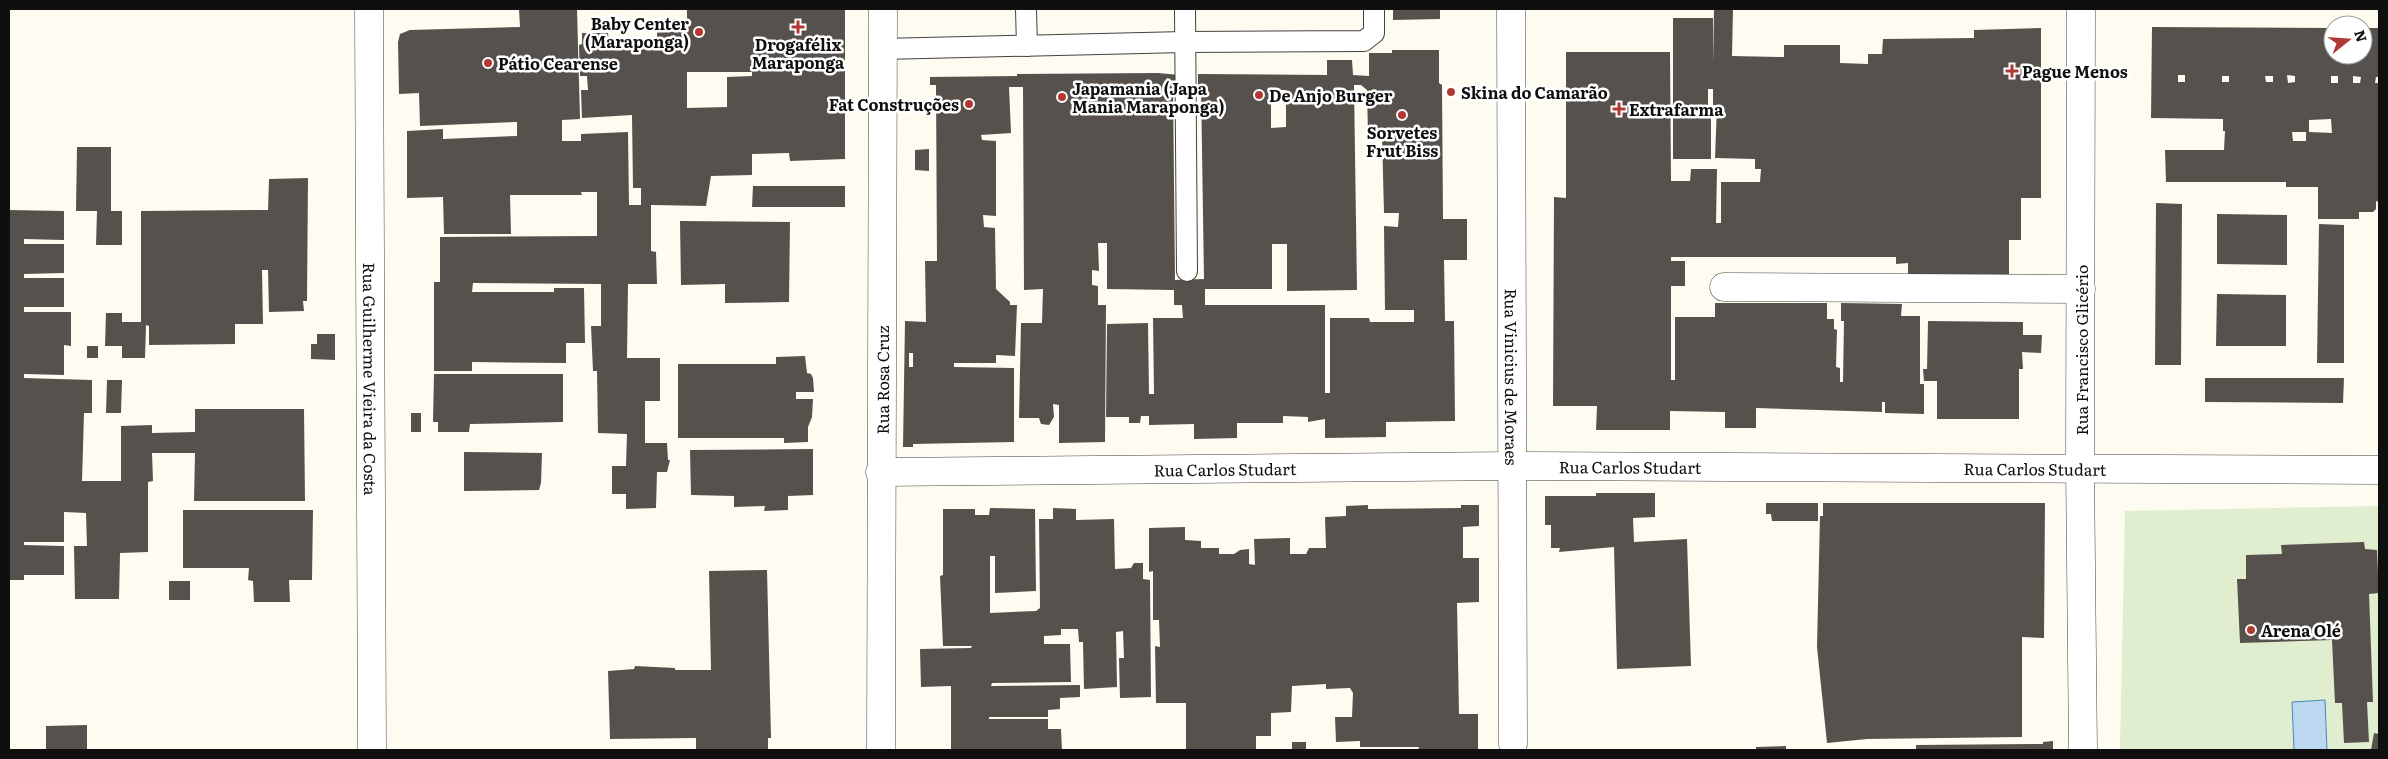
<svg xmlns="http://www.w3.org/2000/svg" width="2388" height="759" viewBox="0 0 2388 759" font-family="Literata,serif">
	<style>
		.pitch { fill: #e0edcf }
		.water { fill: #bbd8f0; stroke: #4987c0 }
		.building { fill: #56514c; fill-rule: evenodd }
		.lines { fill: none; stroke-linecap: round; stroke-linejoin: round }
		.service-casing { stroke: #424242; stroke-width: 22 }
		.minor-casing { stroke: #424242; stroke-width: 29 }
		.service { stroke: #fff; stroke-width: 20 }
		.minor { stroke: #fff; stroke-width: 28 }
		.poi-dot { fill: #b23833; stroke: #fff; stroke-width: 2 }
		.labels { text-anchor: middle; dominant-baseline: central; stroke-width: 5; stroke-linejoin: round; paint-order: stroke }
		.poi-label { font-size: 16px; font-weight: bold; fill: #0f0f0f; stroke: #fff; text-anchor: start }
		.street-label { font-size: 16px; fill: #0f0f0f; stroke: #fff }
	</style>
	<rect width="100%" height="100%" fill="#fefcf1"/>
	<!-- pitch -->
	<polygon class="pitch" points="2379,506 2379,750 2120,750 2125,511"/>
	<!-- water -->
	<polygon class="water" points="2325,700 2327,750 2294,750 2292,702"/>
	<!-- building -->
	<g class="building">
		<path d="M519 9H577L580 119 562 120V141H581V134L628 132 629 205H641V188H633L632 115 582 118 581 90H588L587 76H580L579 45 582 44V33H608L609 43 657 42V32L687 31V9H845V159L790 161 789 153 752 154V175L711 176 706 206 651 205V251L656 252 657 284H628L627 358H660V401H645V443H667L668 460H670L667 472H657L656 508 626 509V494H612V466H626L627 434 598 433 597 371H593L591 326H601V284L473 283 472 292H554V288H584L585 343H566V363L472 362V371H434V282H440V237L597 236V192H581L582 195H510L511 234H444L443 197 407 198V131L443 129V139L517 136V122L420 126 419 93 399 94 398 42 400 34 410 30 520 27ZM687 72H752V76L727 77V107L687 108Z"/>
		<polygon points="1393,9 1440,9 1440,19 1393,20"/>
		<polygon points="1714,9 1733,9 1732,56 1784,57 1784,45 1840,45 1840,63 1868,64 1868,54 1882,54 1883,39 1974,38 1974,30 2041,28 2041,198 2021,198 2021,240 2009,240 2009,282 1908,277 1908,263 1896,264 1896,257 1671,257 1671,261 1685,261 1685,286 1671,286 1671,380 1675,380 1675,317 1715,317 1715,303 1827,303 1827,319 1834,319 1834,329 1837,330 1836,367 1840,368 1840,382 1843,382 1844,321 1841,321 1841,303 1902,304 1901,316 1920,316 1920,384 1924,384 1924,414 1885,413 1885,402 1882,402 1882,412 1756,408 1756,428 1725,428 1725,412 1670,411 1670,430 1596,430 1597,406 1553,406 1554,197 1566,198 1566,52 1670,52 1671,181 1690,181 1691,169 1717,169 1716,223 1721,223 1721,182 1760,182 1761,169 1755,169 1755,159 1715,158 1717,105 1713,105 1713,89 1708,89 1708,110 1711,110 1711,159 1673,159 1673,18 1713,18 1713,64"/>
		<path d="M2152 27 2333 28V55H2363V28H2379V77H2376L2375 83H2379V202L2376 201V209L2373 212H2359V219H2318V187H2286V182H2166L2165 150H2224L2225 131H2223V119L2151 118ZM2178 75H2185V82H2178ZM2287 75 2295 76V82L2288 83ZM2222 76H2229V82H2222ZM2265 76H2273V82H2266ZM2331 76H2338V83H2331ZM2353 76 2361 77 2360 83H2353ZM2331 119 2332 133 2309 132V120ZM2292 132H2306V141H2293Z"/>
		<path d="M1392 50H1439V83L1442 85 1443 219H1467V260H1444L1445 321H1454L1455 421 1386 422V437L1325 438V419L1308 422V417L1283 416V423H1237V438L1194 439V424L1149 425V416H1141L1140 423H1129V417H1106L1107 324 1148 323 1149 394H1154L1153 318H1183L1182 305H1174V290L1107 289V243H1098L1099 271 1092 270V285L1098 286V305H1106L1105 442 1059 443V405L1053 404 1054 417 1049 425 1041 424 1039 418H1019L1021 323H1042L1043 289 1024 290 1023 87H1009L1011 133 981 135 982 140 996 141V216L983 215 984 227 995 228 996 289 1010 302V305H1017L1015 356 996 355V363H954V367L1014 368V442L913 444V447H903L905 321 926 322 925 261H937L936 85H930V77L1017 76V74L1158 73 1180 75V88L1173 87 1175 280 1204 279 1201 86 1198 87V74L1327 75V60H1352L1353 75 1369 76V53H1392ZM1354 85H1361L1367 90 1368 135H1382L1384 213H1399L1398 227 1384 226 1385 310H1414V322H1370L1369 318H1330V393H1325V305H1205V289H1272V244H1287V291L1357 290ZM1271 90H1286V127L1271 128ZM909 353H913V367H909Z"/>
		<polygon points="77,147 111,147 111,211 122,211 122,245 96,245 97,211 76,211"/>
		<polygon points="929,149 929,171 915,170 915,150"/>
		<polygon points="308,178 307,301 303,301 304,311 269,312 268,270 262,270 263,324 235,324 235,344 149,345 149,326 146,325 145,358 122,358 122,346 105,346 106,313 122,313 122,322 141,322 141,211 268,210 269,179"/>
		<polygon points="753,186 845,186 845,207 752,207"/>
		<polygon points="2156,203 2182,204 2181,365 2155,365"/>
		<polygon points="9,210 64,211 64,240 24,239 24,244 64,244 64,273 24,274 24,278 64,278 64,307 24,307 24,312 71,312 71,346 64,345 64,375 24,374 24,378 92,380 92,413 84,413 82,481 121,481 121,426 152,425 152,433 195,432 195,409 304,409 305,501 194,501 195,453 152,453 153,481 148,482 148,552 120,553 119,599 75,599 74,546 87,546 86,513 64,512 64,542 24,542 24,545 64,546 64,575 24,575 24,580 9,580"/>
		<polygon points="2217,214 2287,215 2287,265 2217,264"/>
		<polygon points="680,221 790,222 789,302 725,303 725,284 681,285"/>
		<polygon points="2319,224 2344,225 2344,363 2317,363"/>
		<polygon points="2217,294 2286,295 2286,346 2216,346"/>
		<polygon points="1928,321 2023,322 2023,335 2042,335 2041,353 2022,352 2023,369 2019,369 2019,419 1937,419 1937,381 1924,381 1923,369 1927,369"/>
		<polygon points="317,334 335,334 335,360 311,359 311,344 317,344"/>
		<rect x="87" y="346" width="11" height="12"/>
		<polygon points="805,356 807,373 811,374 813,378 814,392 796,392 796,399 813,399 812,417 808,427 808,442 784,443 784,438 678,438 678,364 776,364 776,357"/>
		<polygon points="434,374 563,374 563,422 470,424 469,432 438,432 438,422 433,422"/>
		<polygon points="2205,378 2344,378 2343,403 2205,402"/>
		<polygon points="107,380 122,380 121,413 106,413"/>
		<rect x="411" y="413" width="10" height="19"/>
		<polygon points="813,449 813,495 788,496 788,510 764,511 765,506 734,507 734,496 691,495 690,450"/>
		<polygon points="464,452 542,453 541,483 539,490 464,491"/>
		<polygon points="1596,493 1655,493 1655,517 1633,518 1634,542 1687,539 1691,666 1617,669 1614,547 1559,552 1560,548 1551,548 1551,525 1545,525 1545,496 1596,496"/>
		<polygon points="1766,503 1818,503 1818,521 1772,521 1771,514 1766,514"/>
		<polygon points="1823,503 2045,503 2044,638 2022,637 2022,737 1867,739 1827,743 1817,647 1820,516 1823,516"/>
		<polygon points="1368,505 1368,509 1461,508 1461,505 1479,505 1479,526 1463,527 1463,558 1479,558 1479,602 1457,603 1459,714 1478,714 1478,749 1418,750 1419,747 1360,747 1360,741 1336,742 1335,717 1352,717 1353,693 1350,688 1326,689 1326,684 1292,686 1291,712 1271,713 1271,736 1256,736 1256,750 1186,750 1186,703 1156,703 1155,646 1160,647 1159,620 1153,620 1153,571 1149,572 1149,528 1185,527 1185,540 1201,541 1201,548 1219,548 1219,554 1234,554 1240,550 1249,549 1249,564 1255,565 1254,539 1290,538 1290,554 1306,554 1309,548 1326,548 1325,517 1346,516 1346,506"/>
		<polygon points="990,508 1035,509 1036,591 995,593 995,556 990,556 990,613 1036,611 1040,608 1039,519 1053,519 1053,508 1076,509 1076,520 1114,519 1115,569 1131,568 1134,563 1143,563 1143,579 1150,580 1151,697 1120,698 1119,658 1124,658 1123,631 1116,632 1117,687 1084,689 1083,642 1079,642 1078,629 1061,629 1061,635 1044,636 1044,644 1070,644 1071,682 992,683 991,686 1080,685 1080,697 1060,698 1060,709 1048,710 1048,717 989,717 989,719 1048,719 1048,729 1061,729 1062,750 951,750 951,686 921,687 920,649 971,648 972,646 943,646 940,576 943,575 943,509 975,509 975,515 989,515"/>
		<polygon points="183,510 313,510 312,580 289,580 290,602 254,602 253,581 248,580 249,568 183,568"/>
		<polygon points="2364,542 2365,549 2377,550 2379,593 2369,594 2373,702 2367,702 2369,742 2344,743 2342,703 2335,703 2332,640 2240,643 2237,579 2246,579 2246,555 2282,554 2281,545"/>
		<polygon points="767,570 771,738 768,738 768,750 696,750 696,738 610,739 608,671 634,669 635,666 675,668 675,670 711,670 709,571"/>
		<rect x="169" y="581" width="21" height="19"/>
		<polygon points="87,725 87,750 46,750 46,726"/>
		<polygon points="2374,733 2379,734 2379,750 2371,750"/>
		<polygon points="2053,741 2053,750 1916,750 1916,745 2043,744 2043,742"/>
		<rect x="1292" y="742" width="14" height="8"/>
		<polygon points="1786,746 1786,750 1756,750 1756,747"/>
	</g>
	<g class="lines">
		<defs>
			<g id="service">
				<polyline points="1026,9 1027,46"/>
				<polyline points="1185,9 1187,271"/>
				<polyline points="882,49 1185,42 1364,41 1374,33 1374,9"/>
			</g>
			<g id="minor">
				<path id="s1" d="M369 9 372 750"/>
				<path id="s2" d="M1511 9 1513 744"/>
				<polyline points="2081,9 2080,468 2083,750"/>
				<polyline points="1724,287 2081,289"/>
				<path id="s3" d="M880 472 1512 466 2379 470"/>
				<path id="s4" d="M881 750 883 9"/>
			</g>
		</defs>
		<!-- service casing -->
		<use href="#service" class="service-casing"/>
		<!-- minor casing -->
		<use href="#minor" class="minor-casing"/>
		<!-- service -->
		<use href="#service" class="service"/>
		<!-- minor -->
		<use href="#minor" class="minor"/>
	</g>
	<!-- markers -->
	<g class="poi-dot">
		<path d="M795.5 19.5h5v5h5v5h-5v5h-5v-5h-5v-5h5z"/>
		<circle cx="699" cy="32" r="5"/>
		<circle cx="488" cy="63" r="5"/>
		<path d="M2009.5 63.5h5v5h5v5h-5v5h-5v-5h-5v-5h5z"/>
		<circle cx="1451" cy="92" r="5"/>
		<circle cx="1259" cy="95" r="5"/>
		<circle cx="1062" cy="97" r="5"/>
		<circle cx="969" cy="104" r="5"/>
		<path d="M1616.5 101.5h5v5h5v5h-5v5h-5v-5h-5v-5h5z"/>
		<circle cx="1402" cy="115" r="5"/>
		<circle cx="2251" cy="630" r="5"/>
	</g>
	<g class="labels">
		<!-- poi labels -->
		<g class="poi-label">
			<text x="689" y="23" text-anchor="end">Baby Center<tspan x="689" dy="18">(Maraponga)</tspan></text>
			<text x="798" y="44" text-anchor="middle">Drogafélix<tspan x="798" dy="18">Maraponga</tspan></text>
			<text x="498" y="63">Pátio Cearense</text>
			<text x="2022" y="71">Pague Menos</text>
			<text x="1072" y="88">Japamania (Japa<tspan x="1072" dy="18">Mania Maraponga)</tspan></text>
			<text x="1461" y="92">Skina do Camarão</text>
			<text x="1269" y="95">De Anjo Burger</text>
			<text x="959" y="104" text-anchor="end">Fat Construções</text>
			<text x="1629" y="109">Extrafarma</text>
			<text x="1402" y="132" text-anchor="middle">Sorvetes<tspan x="1402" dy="18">Frut Biss</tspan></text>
			<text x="2261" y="630">Arena Olé</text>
		</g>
		<!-- street labels -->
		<g class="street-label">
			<text transform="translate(2081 350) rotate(-90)">Rua Francisco Glicério</text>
			<text stroke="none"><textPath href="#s2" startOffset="368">Rua Vinicius de Moraes</textPath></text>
			<text stroke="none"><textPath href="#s4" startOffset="370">Rua Rosa Cruz</textPath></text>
			<text stroke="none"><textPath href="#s1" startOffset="370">Rua Guilherme Vieira da Costa</textPath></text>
			<text stroke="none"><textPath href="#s3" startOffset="750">Rua Carlos Studart</textPath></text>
			<text stroke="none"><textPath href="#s3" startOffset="1155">Rua Carlos Studart</textPath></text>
			<text stroke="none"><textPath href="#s3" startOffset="345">Rua Carlos Studart</textPath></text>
		</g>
	</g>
	<!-- border -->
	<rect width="2388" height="759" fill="none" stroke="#0f0f0f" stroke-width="20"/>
	<!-- north arrow -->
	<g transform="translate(2348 40) rotate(73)"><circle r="24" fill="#ffffff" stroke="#9f9f9f"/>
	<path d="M0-4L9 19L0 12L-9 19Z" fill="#b23833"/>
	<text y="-8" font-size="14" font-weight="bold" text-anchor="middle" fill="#0f0f0f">N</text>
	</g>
</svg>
